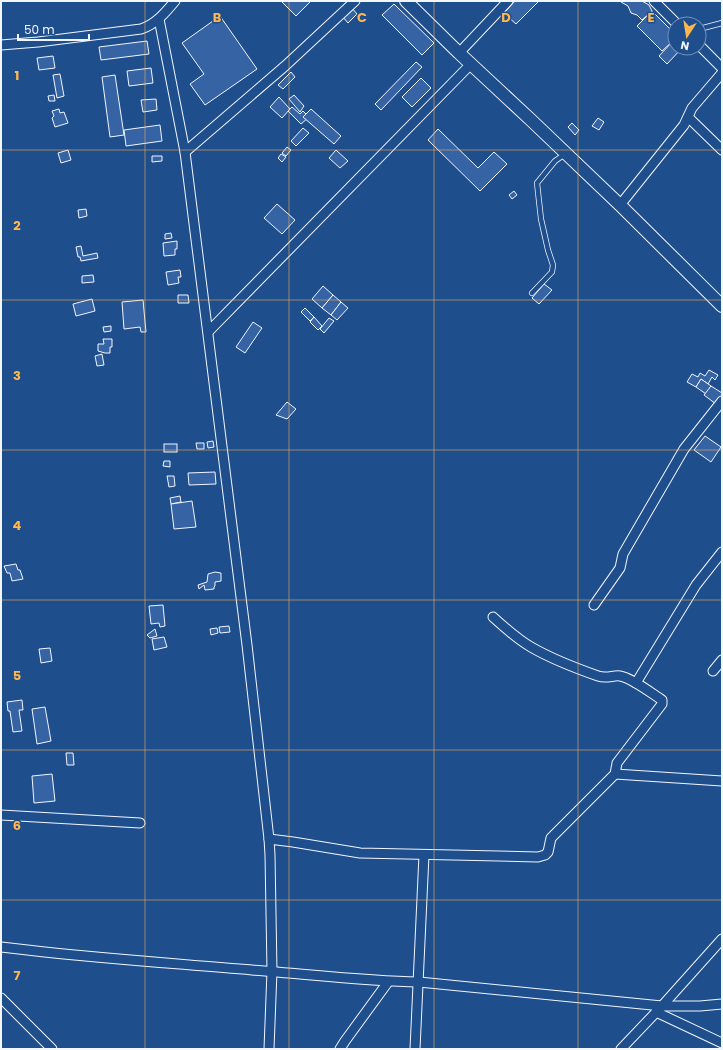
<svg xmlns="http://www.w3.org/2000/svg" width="723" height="1050" viewBox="0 0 723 1050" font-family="Poppins,sans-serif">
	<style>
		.building { fill: #3563a3; stroke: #f2f6ff }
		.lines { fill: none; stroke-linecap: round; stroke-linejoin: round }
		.service-casing { stroke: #f2f6ff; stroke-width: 6 }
		.minor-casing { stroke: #f2f6ff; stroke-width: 11 }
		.secondary-casing { stroke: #f2f6ff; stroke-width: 14 }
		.service { stroke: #1f4e8c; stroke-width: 4.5 }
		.minor { stroke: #1f4e8c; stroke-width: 9 }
		.secondary { stroke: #1f4e8c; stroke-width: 12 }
		.grid { fill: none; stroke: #ffb74d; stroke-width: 1; stroke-opacity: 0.55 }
		.grid-label { font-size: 13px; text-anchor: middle; font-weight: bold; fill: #ffb74d; stroke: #1f4e8c; stroke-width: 3; stroke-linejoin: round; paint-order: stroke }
	</style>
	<rect width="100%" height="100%" fill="#1f4e8c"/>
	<!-- building -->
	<g class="building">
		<polygon points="281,1 311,1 296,16"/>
		<polygon points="515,1 536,1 538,2 516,24 504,13"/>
		<polygon points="622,1 642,1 649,5 652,11 642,20 637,15 631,13 628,6 621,2"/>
		<polygon points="394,4 434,43 422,55 382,15"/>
		<polygon points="351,7 357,14 348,23 342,16"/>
		<polygon points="652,11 675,34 675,39 662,51 637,26"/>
		<polygon points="220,16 257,69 205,105 190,84 204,74 182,43"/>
		<polygon points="675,39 675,48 682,48 667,64 659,56"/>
		<polygon points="147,41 149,54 101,60 99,47"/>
		<polygon points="53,56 55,68 39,70 37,58"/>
		<polygon points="416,62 422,67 381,110 375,104"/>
		<polygon points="151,68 153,83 129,86 127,71"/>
		<polygon points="291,72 295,77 283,89 278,85"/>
		<polygon points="60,74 64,96 57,98 53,75"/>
		<polygon points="115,75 124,135 110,137 102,77"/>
		<polygon points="421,78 431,88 412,107 402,97"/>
		<polygon points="54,95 55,101 49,101 48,96"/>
		<polygon points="294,95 304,106 300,112 289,99"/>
		<polygon points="279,97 290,109 282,118 270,107"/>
		<polygon points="156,99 157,110 143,112 141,100"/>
		<polygon points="292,107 300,114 303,111 309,117 301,124 288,111"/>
		<polygon points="59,109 60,113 64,112 68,123 55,127 52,118 54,116 52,111"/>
		<polygon points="311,109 341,136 334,144 303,117"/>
		<polygon points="598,118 604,122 599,130 592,126"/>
		<polygon points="572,123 579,130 575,135 568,127"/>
		<polygon points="160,125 162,141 126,146 124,130"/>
		<polygon points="303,128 309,133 296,146 291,141"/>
		<polygon points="438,129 478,168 494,152 507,164 480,191 428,140"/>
		<polygon points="287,147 291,150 286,156 282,153"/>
		<polygon points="68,150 71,160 61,163 58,153"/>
		<polygon points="336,150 348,161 340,168 329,158"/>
		<polygon points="281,154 286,157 282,162 278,158"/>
		<polygon points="152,156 162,156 162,161 152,162"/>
		<polygon points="514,191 517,195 512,199 509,195"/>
		<polygon points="277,204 295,220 282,234 264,218"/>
		<polygon points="86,209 87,216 79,218 78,210"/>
		<polygon points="171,233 172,238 165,239 165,234"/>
		<polygon points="177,241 177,249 175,249 175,255 164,256 163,243"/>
		<polygon points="81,246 83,256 97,253 98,258 81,261 80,257 78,257 76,247"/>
		<polygon points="180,270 181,277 178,277 179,283 168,285 166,272"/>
		<polygon points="93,275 94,282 82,283 82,276"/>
		<polygon points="544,284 552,290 539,304 532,298"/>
		<polygon points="323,286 333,295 322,308 312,299"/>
		<polygon points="178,295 188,295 189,303 178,303"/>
		<polygon points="333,295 341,302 331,315 322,308"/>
		<polygon points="92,299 95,311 76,316 73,304"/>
		<polygon points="143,300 146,332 141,332 140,327 124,329 122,302"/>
		<polygon points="341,302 348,308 337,320 331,315"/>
		<polygon points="305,308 314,317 310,321 301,312"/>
		<polygon points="314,317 322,326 318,330 310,322"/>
		<polygon points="329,318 334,321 324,333 320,329"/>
		<polygon points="253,322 262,328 245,353 236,347"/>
		<polygon points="111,326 111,331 104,332 103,327"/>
		<polygon points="103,339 112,339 112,347 110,347 110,353 105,353 98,351 98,344 104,344"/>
		<polygon points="102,354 104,365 97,366 95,356"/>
		<polygon points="709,370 718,375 715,380 712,377 708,384 701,379 696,387 687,382 692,374 698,377 700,373 705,376"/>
		<polygon points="701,379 711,386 706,394 696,387"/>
		<polygon points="711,386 722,393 722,395 716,404 704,395"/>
		<polygon points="287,402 296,409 287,419 276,415"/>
		<polygon points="705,436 721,447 711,462 694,450"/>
		<polygon points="213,441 214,447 208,448 207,442"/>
		<polygon points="196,443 204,443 204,449 197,449"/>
		<rect x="164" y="444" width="13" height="8"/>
		<polygon points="164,461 170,461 170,467 163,466"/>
		<polygon points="215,472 216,484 189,485 188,473"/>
		<polygon points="167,476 174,476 175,486 169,487"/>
		<polygon points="180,496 181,502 171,504 170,498"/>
		<polygon points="192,501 196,527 174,529 171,504"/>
		<polygon points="16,564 18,570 20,570 23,579 12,581 10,573 7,573 4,566"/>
		<polygon points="215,572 221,573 221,581 215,582 215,586 214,587 214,589 205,590 204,585 199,589 198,585 207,582 208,574"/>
		<polygon points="163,605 165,626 160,627 159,623 151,624 149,606"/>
		<polygon points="229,626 230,632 220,633 219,627"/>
		<polygon points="217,628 218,633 211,635 210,629"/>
		<polygon points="155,629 157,636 150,638 147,635"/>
		<polygon points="164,637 167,647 154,650 152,639"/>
		<polygon points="50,648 52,661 41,663 39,649"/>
		<polygon points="22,700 23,710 19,710 22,731 13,732 10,711 8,711 7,702"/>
		<polygon points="45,707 51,741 37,744 32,709"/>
		<polygon points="66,753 73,753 74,765 67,765"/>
		<polygon points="52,774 55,801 34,803 32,776"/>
	</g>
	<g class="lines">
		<defs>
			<g id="service">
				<polyline points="699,31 703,28 722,23"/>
				<polyline points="532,293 552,272 553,265 548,250 541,219 537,183 555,161 565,154"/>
			</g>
			<g id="minor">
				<polyline points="654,1 677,24"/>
				<polyline points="159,19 185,152 247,645 269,839"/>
				<path d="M1 45 38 42 141 29C156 24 165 13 175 1"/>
				<polyline points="699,45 722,68"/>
				<polyline points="459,53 508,1"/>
				<polyline points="688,117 722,150"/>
				<polyline points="185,152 285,66 355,1"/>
				<polyline points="620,205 684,125 692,108 722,73"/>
				<polyline points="209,331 471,64"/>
				<polyline points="594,605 620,568 623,554 684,449 722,401"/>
				<polyline points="713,671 722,660"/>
				<polyline points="636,683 696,585 722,552"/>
				<polyline points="615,774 722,781"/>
				<polyline points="1,815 140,823"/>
				<path d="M1 947 10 948C90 958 171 963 252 970 308 974 363 981 419 982L662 1006H700L722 1004"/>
				<polyline points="1,998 52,1049"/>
				<polyline points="656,1012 722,1043"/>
				<path d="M269 1049 272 971 270 855 269 839 293 842 360 853 538 857 545 855 548 852 551 838 615 774 617 763 662 704V700C651 693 632 678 620 676 613 675 607 679 598 676 578 669 550 658 531 647 517 639 505 628 493 617"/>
				<polyline points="340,1049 345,1041 388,982"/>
				<polyline points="415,1049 424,855"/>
				<polyline points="621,1049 662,1006 722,939"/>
			</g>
			<polyline id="secondary" points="406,1 459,53 532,121 620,205 722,306"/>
		</defs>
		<!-- service casing -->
		<use href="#service" class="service-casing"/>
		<!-- minor casing -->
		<use href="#minor" class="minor-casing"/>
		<!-- secondary casing -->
		<use href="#secondary" class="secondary-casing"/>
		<!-- service -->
		<use href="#service" class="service"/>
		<!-- minor -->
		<use href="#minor" class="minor"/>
		<!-- secondary -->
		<use href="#secondary" class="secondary"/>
	</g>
	<!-- grid -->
	<path class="grid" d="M145 1V1049M289 1V1049M434 1V1049M578 1V1049M1 150H722M1 300H722M1 450H722M1 600H722M1 750H722M1 900H722"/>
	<g class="grid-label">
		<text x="217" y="22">B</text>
		<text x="362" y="22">C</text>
		<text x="506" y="22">D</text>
		<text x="651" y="22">E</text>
		<text x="17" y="80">1</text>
		<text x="17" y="230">2</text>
		<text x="17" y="380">3</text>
		<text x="17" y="530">4</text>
		<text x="17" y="680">5</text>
		<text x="17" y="830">6</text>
		<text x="17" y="980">7</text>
	</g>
	<!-- border -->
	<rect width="723" height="1050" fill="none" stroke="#f2f6ff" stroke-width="4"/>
	<!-- north arrow -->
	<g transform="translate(687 36) rotate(192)"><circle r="19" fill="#1f4e8c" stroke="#7391ba"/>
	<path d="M0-3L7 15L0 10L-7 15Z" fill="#ffb74d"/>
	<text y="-6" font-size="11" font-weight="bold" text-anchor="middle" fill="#f2f6ff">N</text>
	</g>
	<!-- scale -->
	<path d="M18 34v6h71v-6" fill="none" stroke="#f2f6ff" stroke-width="2"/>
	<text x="24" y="34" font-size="12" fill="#f2f6ff" stroke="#1f4e8c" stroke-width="3" paint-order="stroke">50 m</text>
</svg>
